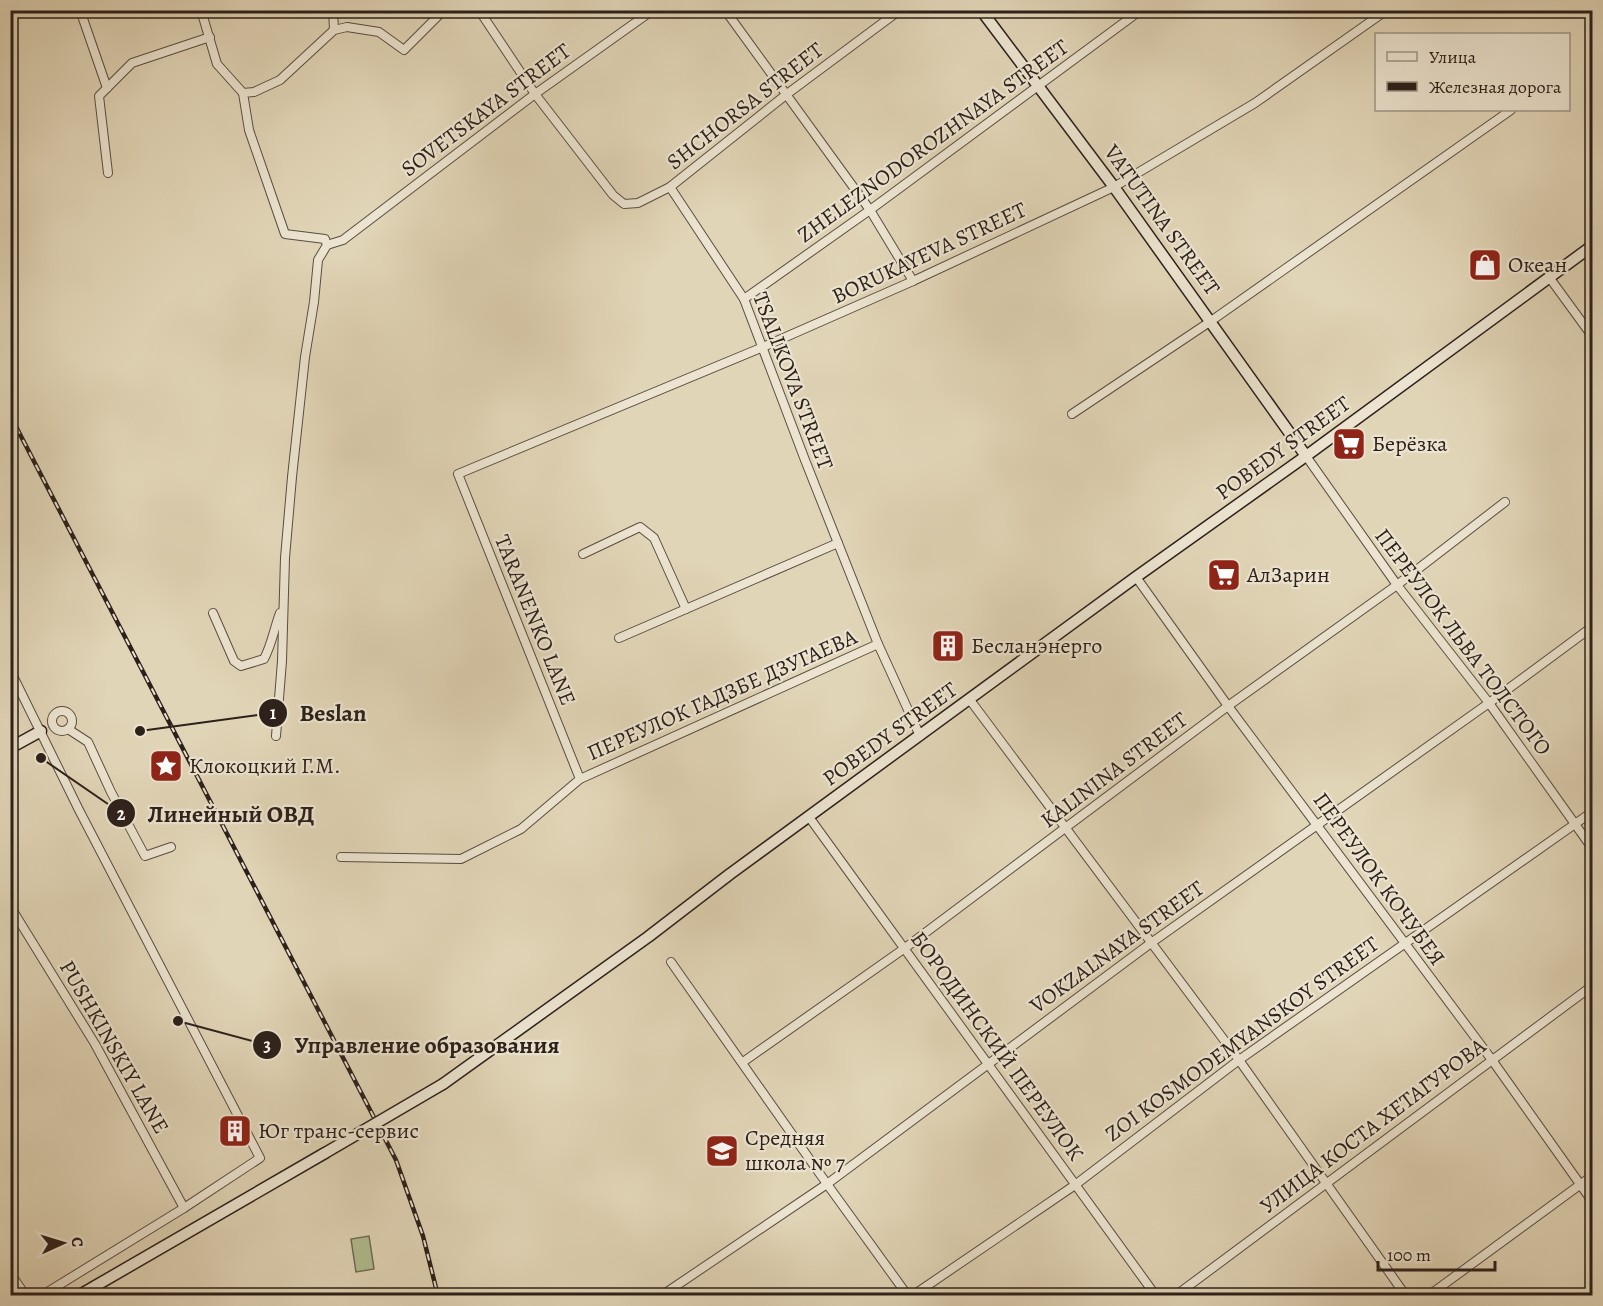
<svg xmlns="http://www.w3.org/2000/svg" width="1603" height="1306" viewBox="0 0 1603 1306" font-family="Alegreya,serif">
	<style>
		.green { fill: #b2bd8f; stroke: #6f6e55; stroke-width: 1.5 }
		.lines { fill: none; stroke-linecap: round; stroke-linejoin: round }
		.street-casing { stroke: #594d42; stroke-width: 10 }
		.secondary-casing { stroke: #2c201b; stroke-width: 13 }
		.street { stroke: #ece4d0; stroke-width: 8 }
		.secondary { stroke: #ece4d0; stroke-width: 10 }
		.rail-casing { stroke: #2c201b; stroke-width: 4.5 }
		.rail { stroke: #ece4d0; stroke-width: 2; stroke-dasharray: 7; stroke-linecap: butt }
		.secondary-bridge-casing { stroke: #2c201b; stroke-width: 13; stroke-linecap: butt }
		.secondary-bridge { stroke: #ece4d0; stroke-width: 10 }
		.labels { text-anchor: middle; dominant-baseline: central; stroke-width: 4.5; stroke-linejoin: round; paint-order: stroke }
		.street-label { font-size: 22px; fill: #2c201b; stroke: #ece4d0 }
		.poi-label { font-size: 22px; fill: #2c201b; stroke: #ece4d0; text-anchor: start }
		.leader { fill: none; stroke: #2c201b; stroke-width: 2 }
		.callout-dot { fill: #2c201b; stroke: #ece4d0; stroke-width: 2 }
		.mark-label { font-size: 18px; text-anchor: middle; font-weight: bold; fill: #fff }
		.callout-label { font-size: 24px; text-anchor: middle; font-weight: bold; fill: #2c201b; stroke: #ece4d0; stroke-width: 4.5; stroke-linejoin: round; paint-order: stroke }
	</style>
	<rect width="100%" height="100%" fill="#e1d5b7"/>
	<filter id="stains"><feTurbulence type="fractalNoise" baseFrequency=".00333" numOctaves="4"/><feColorMatrix values="0 0 0 0 .2 0 0 0 0 .09 0 0 0 0 .02 0 0 0 .5 -.17"/></filter>
	<radialGradient id="worn" r=".72"><stop offset=".6" stop-color="#630" stop-opacity="0"/><stop offset="1" stop-color="#630" stop-opacity=".3"/></radialGradient>
	<!-- green -->
	<polygon class="green" points="369,1236 374,1269 356,1272 351,1239"/>
	<g class="lines">
		<defs>
			<g id="street">
				<polyline points="80,10 107,88"/>
				<polyline points="201,10 217,64 243,93"/>
				<polyline points="333,10 334,30"/>
				<polyline points="479,10 535,94 613,195 624,204 638,203 670,187 744,299 805,460 878,644 920,736"/>
				<polyline points="725,10 870,210 913,281"/>
				<polyline points="108,173 99,96 132,63 210,37"/>
				<polyline points="670,187 787,94 900,10"/>
				<polyline points="327,245 325,239 285,234 249,130 243,93 254,92 280,80 334,30 347,27 379,32 404,50 444,10"/>
				<polyline points="1549,277 1592,336"/>
				<polyline points="744,299 870,210 1141,10"/>
				<polyline points="1072,414 1211,321 1511,110"/>
				<polyline points="1306,456 1397,585 1489,703 1592,848"/>
				<polyline points="583,554 640,527 654,538 686,609"/>
				<polyline points="1136,577 1228,706 1492,1060 1592,1201"/>
				<path d="M213 613 234 661 241 666 264 659C272 644 274 629 280 613"/>
				<polyline points="619,638 838,543"/>
				<polyline points="10,670 79,810 260,1158 184,1208 41,1296"/>
				<polyline points="970,700 1239,1060 1406,1296"/>
				<circle cx="62" cy="721" r="10"/>
				<polyline points="68,729 88,742 111,792 145,856 171,847"/>
				<polyline points="276,736 282,661 285,558 292,477 305,357 314,302 318,260 327,245 343,240 535,94 653,10"/>
				<polyline points="580,779 458,474 763,347 913,281 1114,187 1255,103 1387,10"/>
				<polyline points="809,817 1156,1296"/>
				<polyline points="341,857 461,859 521,829 580,779 878,644"/>
				<polyline points="10,906 95,1044 184,1208"/>
				<polyline points="671,962 827,1184 908,1296"/>
				<polyline points="743,1062 905,948 1228,706 1397,585 1505,502"/>
				<polyline points="10,1273 26,1296"/>
				<polyline points="661,1296 827,1184 1151,943 1489,703 1592,627"/>
				<polyline points="912,1296 1075,1185 1239,1060 1592,812"/>
				<polyline points="1175,1296 1592,986"/>
				<polyline points="1428,1296 1592,1176"/>
			</g>
			<g id="secondary">
				<polyline points="981,10 1114,187 1306,456"/>
				<polyline points="10,748 41,731"/>
				<polyline points="443,1084 648,937 730,874 1136,577 1306,456 1592,246"/>
				<polyline points="78,1296 325,1153"/>
			</g>
		</defs>
		<!-- street casing -->
		<use href="#street" class="street-casing"/>
		<!-- secondary casing -->
		<use href="#secondary" class="secondary-casing"/>
		<!-- street -->
		<use href="#street" class="street"/>
		<!-- secondary -->
		<use href="#secondary" class="secondary"/>
		<defs>
			<polyline id="rail" points="10,415 396,1160 423,1236 438,1296"/>
		</defs>
		<!-- rail casing -->
		<use href="#rail" class="rail-casing"/>
		<!-- rail -->
		<use href="#rail" class="rail"/>
		<defs>
			<polyline id="secondary-bridge" points="325,1153 443,1084"/>
		</defs>
		<!-- secondary-bridge casing -->
		<use href="#secondary-bridge" class="secondary-bridge-casing"/>
		<!-- secondary-bridge -->
		<use href="#secondary-bridge" class="secondary-bridge"/>
	</g>
	<!-- icons -->
	<defs>
		<symbol id="shop-square" viewBox="-11 -11 22 22"><rect x="-9" y="-9" width="18" height="18" rx="4" fill="#8f2418" stroke="#ece4d0"/><path d="M-5-2.5h2.3a2.7 3.5 0 0 1 5.4 0H5L5.5 6h-11ZM-1.5-2.5h3a1.5 2.3 0 0 0-3 0Z" fill="#fff"/></symbol>
		<symbol id="supermarket-square" viewBox="-11 -11 22 22"><rect x="-9" y="-9" width="18" height="18" rx="4" fill="#8f2418" stroke="#ece4d0"/><path d="M-6-5.5h2.5l.6 2H6L4.5 2H-2.5L-4.4-4H-6ZM-1.5 3.2a1.3 1.3 0 1 0 .1 0ZM3 3.2a1.3 1.3 0 1 0 .1 0Z" fill="#fff"/></symbol>
		<symbol id="building-square" viewBox="-11 -11 22 22"><rect x="-9" y="-9" width="18" height="18" rx="4" fill="#8f2418" stroke="#ece4d0"/><path d="M-4-6H4V6H1V3H-1V6H-4ZM-2.5-4.3h1.7v1.8h-1.7ZM.8-4.3h1.7v1.8H.8ZM-2.5-1h1.7V.8h-1.7ZM.8-1h1.7V.8H.8Z" fill="#fff"/></symbol>
		<symbol id="sight-square" viewBox="-11 -11 22 22"><rect x="-9" y="-9" width="18" height="18" rx="4" fill="#8f2418" stroke="#ece4d0"/><path d="M0-6L1.8-2.2L6-1.7L2.9 1.2L3.7 5.4L0 3.3L-3.7 5.4L-2.9 1.2L-6-1.7L-1.8-2.2Z" fill="#fff"/></symbol>
		<symbol id="school-square" viewBox="-11 -11 22 22"><rect x="-9" y="-9" width="18" height="18" rx="4" fill="#8f2418" stroke="#ece4d0"/><path d="M0-5L7-2L0 1L-7-2ZM-4 1L0 2.5L4 1V4Q0 6-4 4Z" fill="#fff"/></symbol>
	</defs>
	<g fill-rule="evenodd">
		<use href="#shop-square" x="1466" y="246" width="38" height="38"/>
		<use href="#supermarket-square" x="1330" y="425" width="38" height="38"/>
		<use href="#supermarket-square" x="1205" y="556" width="38" height="38"/>
		<use href="#building-square" x="929" y="627" width="38" height="38"/>
		<use href="#sight-square" x="147" y="747" width="38" height="38"/>
		<use href="#building-square" x="216" y="1112" width="38" height="38"/>
		<use href="#school-square" x="703" y="1132" width="38" height="38"/>
	</g>
	<g class="labels">
		<!-- street labels -->
		<g class="street-label">
			<text transform="translate(745 106) rotate(-38)">SHCHORSA STREET</text>
			<text transform="translate(486 110) rotate(-37)">SOVETSKAYA STREET</text>
			<text transform="translate(933 141) rotate(-36)">ZHELEZNODOROZHNAYA STREET</text>
			<text transform="translate(1162 220) rotate(54)">VATUTINA STREET</text>
			<text transform="translate(929 253) rotate(-25)">BORUKAYEVA STREET</text>
			<text transform="translate(793 381) rotate(69)">TSALIKOVA STREET</text>
			<text transform="translate(1283 448) rotate(-36)">POBEDY STREET</text>
			<text transform="translate(535 620) rotate(68)">TARANENKO LANE</text>
			<text transform="translate(1463 642) rotate(53)">ПЕРЕУЛОК ЛЬВА ТОЛСТОГО</text>
			<text transform="translate(722 695) rotate(-24)">ПЕРЕУЛОК ГАДЗБЕ ДЗУГАЕВА</text>
			<text transform="translate(890 734) rotate(-36)">POBEDY STREET</text>
			<text transform="translate(1114 770) rotate(-37)">KALININA STREET</text>
			<text transform="translate(1379 879) rotate(54)">ПЕРЕУЛОК КОЧУБЕЯ</text>
			<text transform="translate(1117 947) rotate(-36)">VOKZALNAYA STREET</text>
			<text transform="translate(1242 1039) rotate(-36)">ZOI KOSMODEMYANSKOY STREET</text>
			<text transform="translate(997 1046) rotate(54)">БОРОДИНСКИЙ ПЕРЕУЛОК</text>
			<text transform="translate(114 1047) rotate(60)">PUSHKINSKIY LANE</text>
			<text transform="translate(1373 1126) rotate(-37)">УЛИЦА КОСТА ХЕТАГУРОВА</text>
		</g>
		<!-- poi labels -->
		<g class="poi-label">
			<text x="1508" y="265">Океан</text>
			<text x="1372" y="444">Берёзка</text>
			<text x="1247" y="575">АлЗарин</text>
			<text x="971" y="646">Бесланэнерго</text>
			<text x="189" y="766">Клокоцкий Г.М.</text>
			<text x="258" y="1131">Юг транс-сервис</text>
			<text x="745" y="1138">Средняя<tspan x="745" dy="25">школа № 7</tspan></text>
		</g>
	</g>
	<!-- callouts -->
	<path class="leader" d="M140 731L273 713M41 758L121 813M178 1021L267 1045"/>
	<g class="callout-dot">
		<circle cx="140" cy="731" r="6"/>
		<circle cx="41" cy="758" r="6"/>
		<circle cx="178" cy="1021" r="6"/>
		<circle cx="273" cy="713" r="15"/>
		<circle cx="121" cy="813" r="15"/>
		<circle cx="267" cy="1045" r="15"/>
	</g>
	<g class="mark-label">
		<text x="273" y="719">1</text>
		<text x="121" y="820">2</text>
		<text x="267" y="1051">3</text>
	</g>
	<g class="callout-label">
		<text x="333" y="721">Beslan</text>
		<text x="231" y="822">Линейный ОВД</text>
		<text x="427" y="1053">Управление образования</text>
	</g>
	<!-- margin -->
	<rect width="1603" height="1306" fill="none" stroke="#e1d5b7" stroke-width="36"/>
	<rect x="12" y="12" width="1579" height="1282" fill="none" stroke="#2c201b" stroke-width="3"/>
	<rect x="18" y="18" width="1567" height="1270" fill="none" stroke="#2c201b" stroke-width="1.5"/>
	<!-- legend -->
	<rect x="1375" y="33" width="195" height="78" fill="#ece4d0" stroke="#9f9688" stroke-width="1.5"/>
	<rect x="1387" y="52" width="30" height="9" fill="#ece4d0" stroke="#9f9688" stroke-width="1.5"/>
	<text x="1429" y="63" font-size="18" fill="#2c201b">Улица</text>
	<rect x="1387" y="82" width="30" height="9" fill="#2c201b" stroke="#9f9688" stroke-width="1.5"/>
	<text x="1429" y="93" font-size="18" fill="#2c201b">Железная дорога</text>
	<!-- north arrow -->
	<g transform="translate(63 1243) rotate(86)" stroke="#ece4d0" stroke-width="4.5" paint-order="stroke">
	<path d="M0-4.5L10 22L0 15L-10 22Z" fill="#2c201b"/>
	<text y="-9" font-size="16" font-weight="bold" text-anchor="middle" fill="#2c201b">С</text>
	</g>
	<!-- scale -->
	<path d="M1378 1261v9h117v-9" fill="none" stroke="#2c201b" stroke-width="3"/>
	<text x="1387" y="1261" font-size="18" fill="#2c201b" stroke="#ece4d0" stroke-width="4.5" paint-order="stroke">100 m</text>
	<rect width="100%" height="100%" filter="url(#stains)"/>
	<rect width="100%" height="100%" fill="url(#worn)"/>
</svg>
